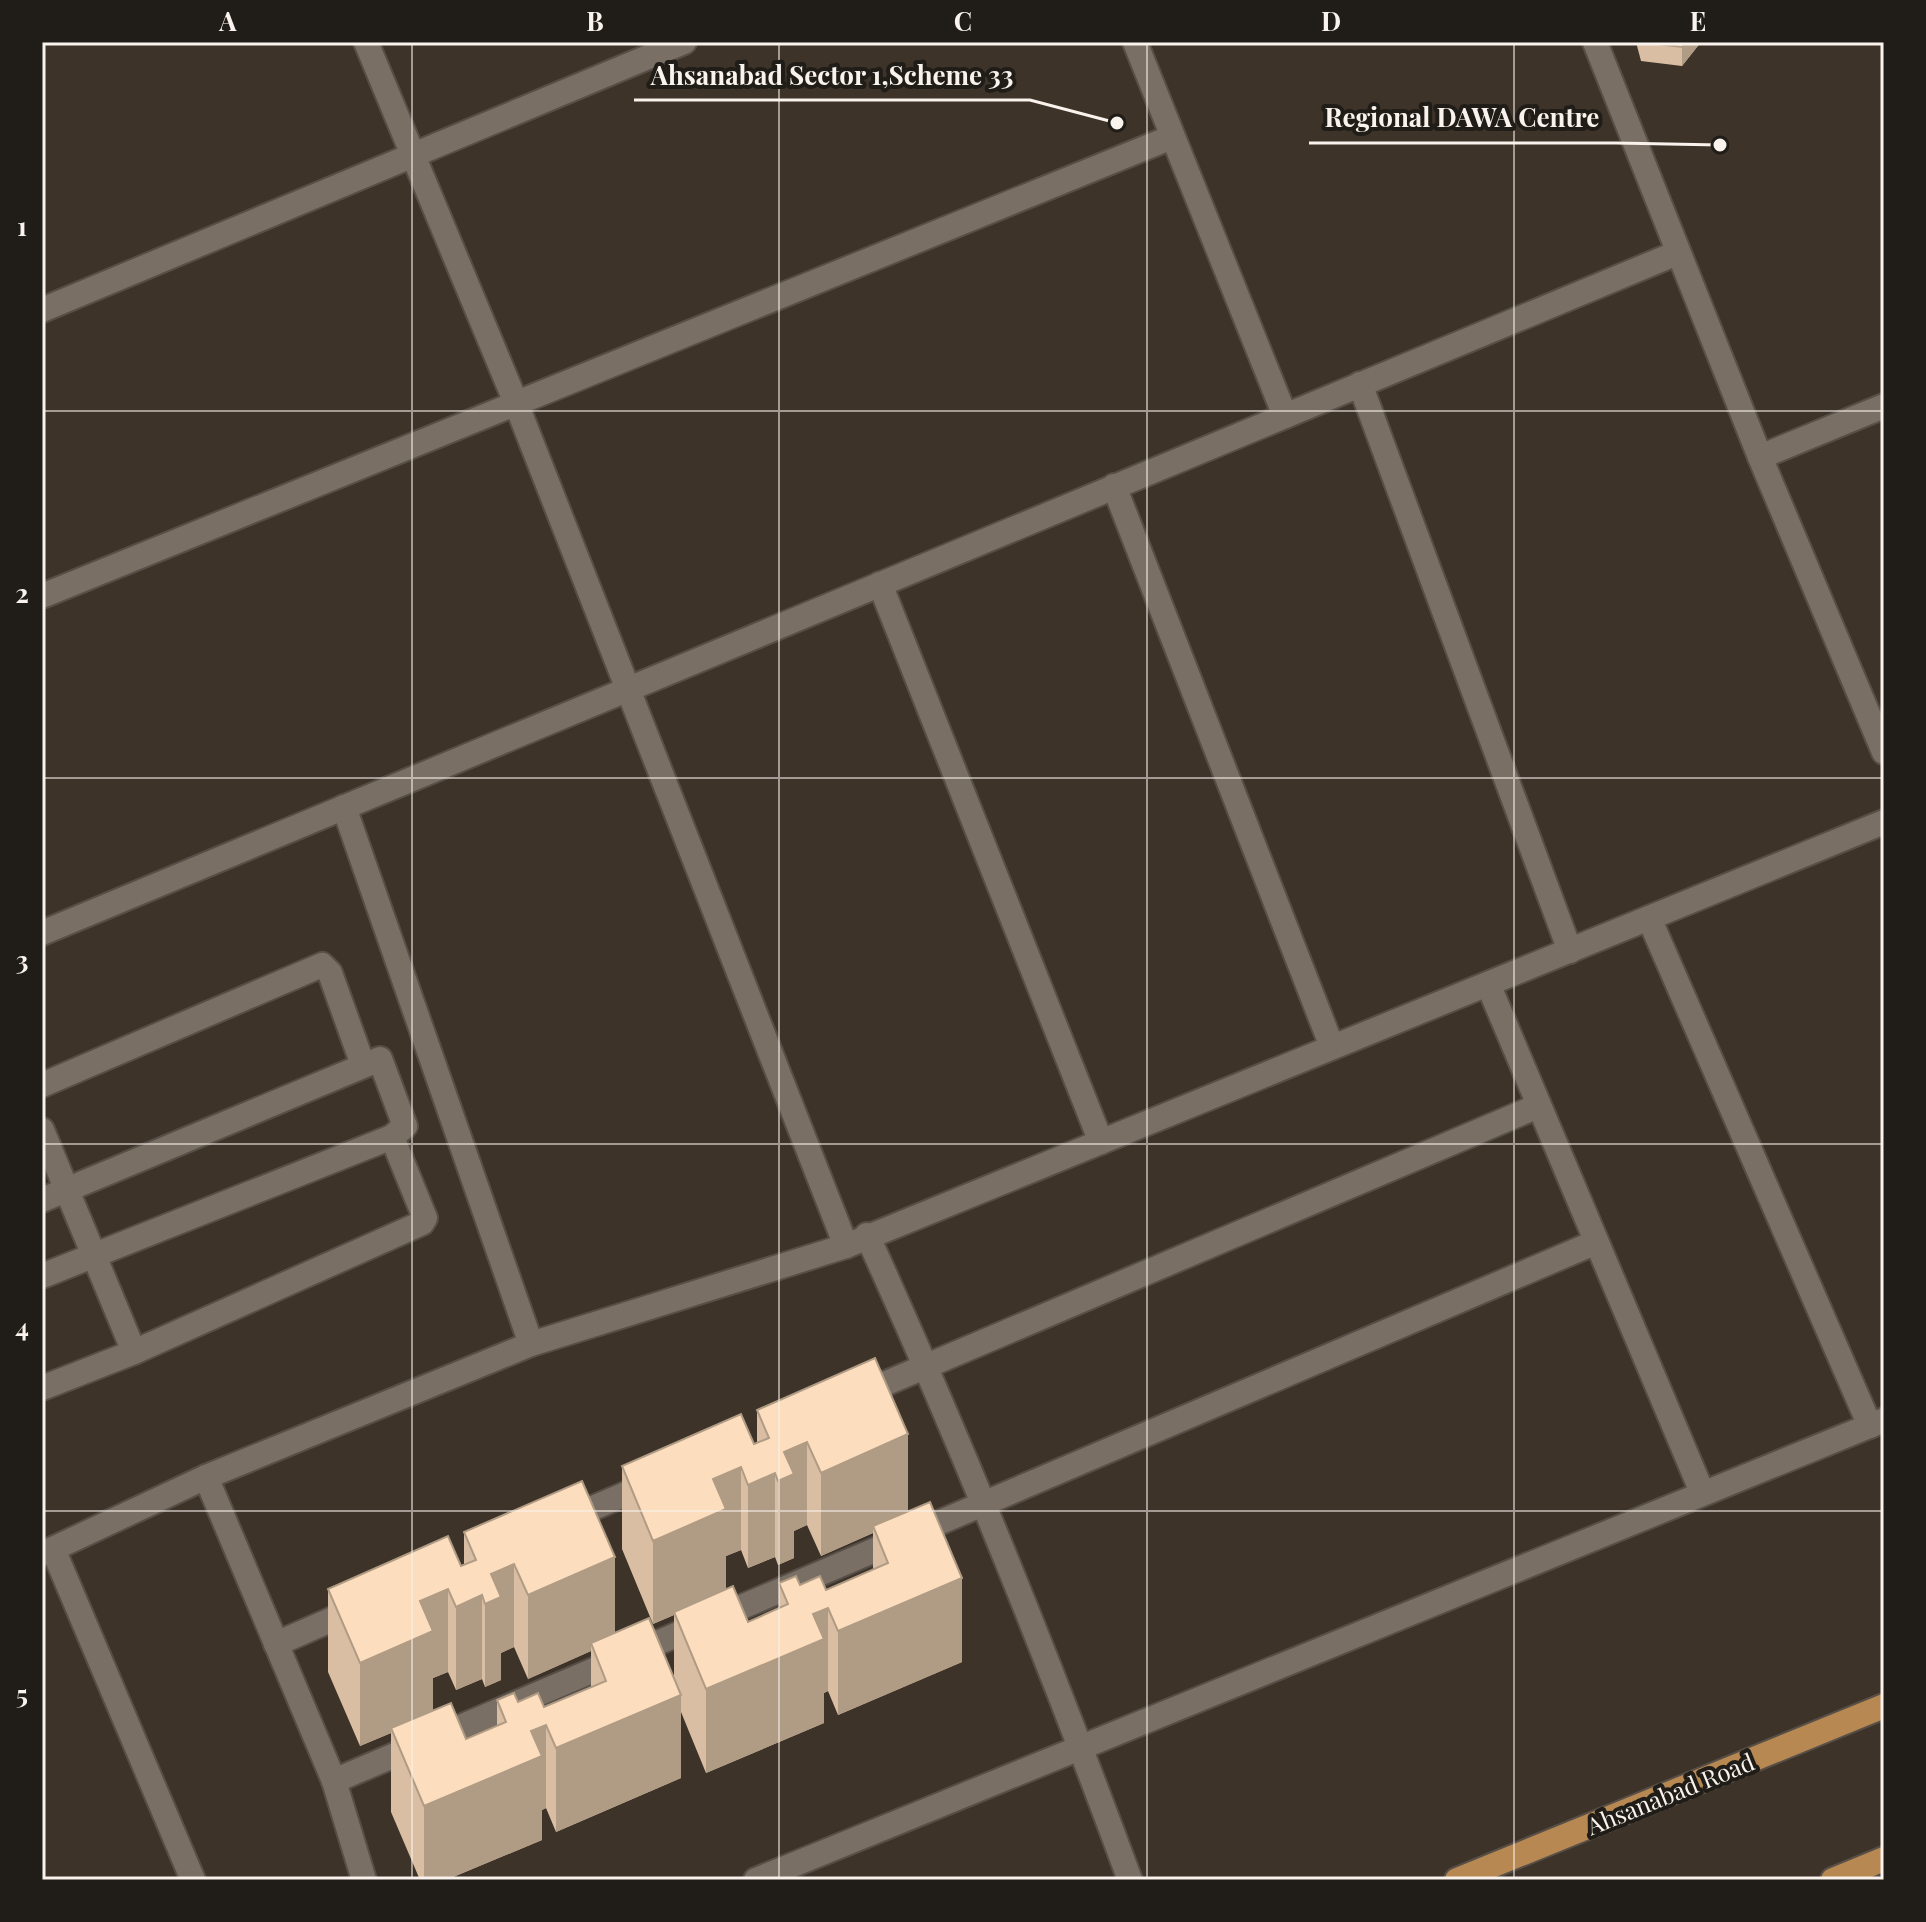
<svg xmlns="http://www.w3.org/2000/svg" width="1926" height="1922" viewBox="0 0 1926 1922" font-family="'Playfair Display',serif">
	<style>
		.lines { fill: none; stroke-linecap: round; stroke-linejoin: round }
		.street-casing { stroke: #574f47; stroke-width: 28 }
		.primary-casing { stroke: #574f47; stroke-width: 28 }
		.street { stroke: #7a6f64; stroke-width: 24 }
		.primary { stroke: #b78851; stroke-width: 24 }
		.wall { fill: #d9bea3; fill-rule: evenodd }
		.shaded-wall { fill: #b09b84 }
		.building { fill: #fcddbd; stroke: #b09b84; stroke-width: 2 }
		.grid { fill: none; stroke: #faf3ed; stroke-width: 2; stroke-opacity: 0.55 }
		.labels { text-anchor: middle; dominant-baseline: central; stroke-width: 8; stroke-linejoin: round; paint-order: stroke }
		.street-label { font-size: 24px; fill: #faf3ed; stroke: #201c17 }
		.leader { fill: none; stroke: #faf3ed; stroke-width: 3 }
		.callout-dot { fill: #faf3ed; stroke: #201c17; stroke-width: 3 }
		.callout-label { font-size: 26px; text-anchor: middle; font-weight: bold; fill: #faf3ed; stroke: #201c17; stroke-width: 8; stroke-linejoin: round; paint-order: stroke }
		.neatline { fill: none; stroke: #faf3ed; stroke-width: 3 }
		.grid-label { font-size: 26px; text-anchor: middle; font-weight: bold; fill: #faf3ed }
	</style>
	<rect width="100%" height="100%" fill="#3d3329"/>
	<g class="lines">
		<defs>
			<g id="street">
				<polyline points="366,42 516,403 846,1246"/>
				<polyline points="1135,42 1285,416"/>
				<polyline points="1595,42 1760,457 1884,752"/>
				<polyline points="42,310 684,42"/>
				<polyline points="1360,384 1570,951"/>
				<polyline points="1760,457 1884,406"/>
				<polyline points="1114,486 1332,1047"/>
				<polyline points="880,584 1101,1142"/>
				<polyline points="42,596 1172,137"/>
				<polyline points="344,807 531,1344"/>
				<polyline points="1649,918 1870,1426"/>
				<polyline points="42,933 1677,253"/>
				<polyline points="1488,984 1702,1492"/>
				<polyline points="42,1085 322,965 330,973 363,1065"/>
				<polyline points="42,1130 134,1352"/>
				<polyline points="42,1200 380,1059 405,1126 392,1137 42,1276"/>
				<path d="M867 1235C963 1446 1050 1663 1130 1880"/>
				<polyline points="42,1388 134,1352 422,1223 425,1218 392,1137"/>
				<polyline points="856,1396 1538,1106"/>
				<polyline points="206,1477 334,1781 364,1880"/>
				<polyline points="565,1520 649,1484"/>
				<polyline points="53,1549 193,1880"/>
				<polyline points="42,1554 206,1477 531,1344 846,1246 1884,822"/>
				<polyline points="276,1644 358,1608"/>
				<polyline points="334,1781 1594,1243"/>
				<polyline points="756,1880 1884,1420"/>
			</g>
			<g id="primary">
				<polyline points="1457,1880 1884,1706"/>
				<polyline points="1833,1880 1884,1859"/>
			</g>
		</defs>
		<!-- street casing -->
		<use href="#street" class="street-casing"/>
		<!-- primary casing -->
		<use href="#primary" class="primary-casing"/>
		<!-- street -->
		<use href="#street" class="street"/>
		<!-- primary -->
		<use href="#primary" class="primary"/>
	</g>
	<!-- wall -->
	<g class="wall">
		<polygon points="1636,42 1701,42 1682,66 1641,61"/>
		<path d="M757 1410 908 1434V1511L962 1662 838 1715 828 1691 824 1693V1723L706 1773 681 1712V1778L556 1832 546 1808 542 1810V1840L446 1880H420L391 1812V1733L360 1746 328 1672V1589L464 1565V1532L582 1481 615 1633 674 1678V1615L653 1624 622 1549V1466L757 1443ZM807 1525 821 1556 873 1533V1570L826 1590 800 1585 779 1583V1608L748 1622 726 1589V1556L741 1550 748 1568 775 1557 778 1565 794 1558V1531ZM514 1647 528 1679 591 1651V1687L544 1707 518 1702 497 1700V1726L466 1739 433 1710V1678L448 1672 456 1690 482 1679 485 1687 501 1680V1653Z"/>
	</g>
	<!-- shaded-wall -->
	<g class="shaded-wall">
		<polygon points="1686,42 1701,42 1682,66 1682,47"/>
		<polygon points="908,1434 908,1517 873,1526 873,1533 821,1556 821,1473"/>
		<polygon points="807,1442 807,1525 794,1531 794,1558 778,1565 778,1481 784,1452"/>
		<polygon points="741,1467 741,1550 726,1556 726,1592 674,1612 674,1615 653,1624 653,1541 713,1479"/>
		<polygon points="775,1473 775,1557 748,1568 748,1485"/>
		<polygon points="615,1557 615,1640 591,1643 591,1651 528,1679 528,1595"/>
		<polygon points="514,1564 514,1647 501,1653 501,1680 485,1687 485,1604 491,1574"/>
		<polygon points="962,1578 962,1662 838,1715 838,1631"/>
		<polygon points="448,1589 448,1672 433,1678 433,1714 391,1728 391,1733 360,1746 360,1663 420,1601"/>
		<polygon points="482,1595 482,1679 456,1690 456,1607"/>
		<polygon points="828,1608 828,1691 824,1693 824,1723 706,1773 706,1689 813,1614"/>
		<polygon points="681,1695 681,1778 556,1832 556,1748"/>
		<polygon points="546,1725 546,1808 542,1810 542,1840 446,1880 424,1880 424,1806 531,1731"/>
	</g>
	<!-- building -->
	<g class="building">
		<polygon points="1641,42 1686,42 1682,47"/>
		<polygon points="875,1358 908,1434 821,1473 807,1442 784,1452 794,1474 778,1481 775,1473 748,1485 741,1467 713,1479 726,1509 653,1541 622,1466 741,1414 754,1444 769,1438 757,1410"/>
		<polygon points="582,1481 615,1557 528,1595 514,1564 491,1574 501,1597 485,1604 482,1595 456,1607 448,1589 420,1601 433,1631 360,1663 328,1589 448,1536 461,1566 476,1560 464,1532"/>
		<polygon points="930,1502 962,1578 838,1631 828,1608 813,1614 824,1639 706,1689 674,1612 733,1586 748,1622 788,1604 779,1583 796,1576 800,1585 820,1576 826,1590 888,1563 873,1526"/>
		<polygon points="649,1618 681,1695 556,1748 546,1725 531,1731 542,1756 424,1806 391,1728 451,1703 466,1739 506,1722 497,1700 514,1693 518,1702 538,1693 544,1707 606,1681 591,1643"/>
	</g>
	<!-- grid -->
	<path class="grid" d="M412 42V1880M779 42V1880M1147 42V1880M1514 42V1880M42 411H1884M42 778H1884M42 1144H1884M42 1511H1884"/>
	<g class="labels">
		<!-- street labels -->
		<g class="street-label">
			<text transform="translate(1670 1793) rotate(-22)">Ahsanabad Road</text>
		</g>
	</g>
	<!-- callouts -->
	<path class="leader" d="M1117 123L1030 100H634M1720 145L1616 143H1309"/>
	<g class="callout-dot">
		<circle cx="1117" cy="123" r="8"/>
		<circle cx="1720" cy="145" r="8"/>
	</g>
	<g class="callout-label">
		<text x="832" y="85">Ahsanabad Sector 1,Scheme 33</text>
		<text x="1462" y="127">Regional DAWA Centre</text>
	</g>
	<!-- border -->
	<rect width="1926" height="1922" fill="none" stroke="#201c17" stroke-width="88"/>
	<rect x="44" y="44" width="1838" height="1834" class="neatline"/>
	<g class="grid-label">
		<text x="228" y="31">A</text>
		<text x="595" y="31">B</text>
		<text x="963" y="31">C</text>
		<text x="1331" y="31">D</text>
		<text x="1698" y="31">E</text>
		<text x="22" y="236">1</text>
		<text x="22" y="603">2</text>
		<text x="22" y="970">3</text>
		<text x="22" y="1337">4</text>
		<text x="22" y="1704">5</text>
	</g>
</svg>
